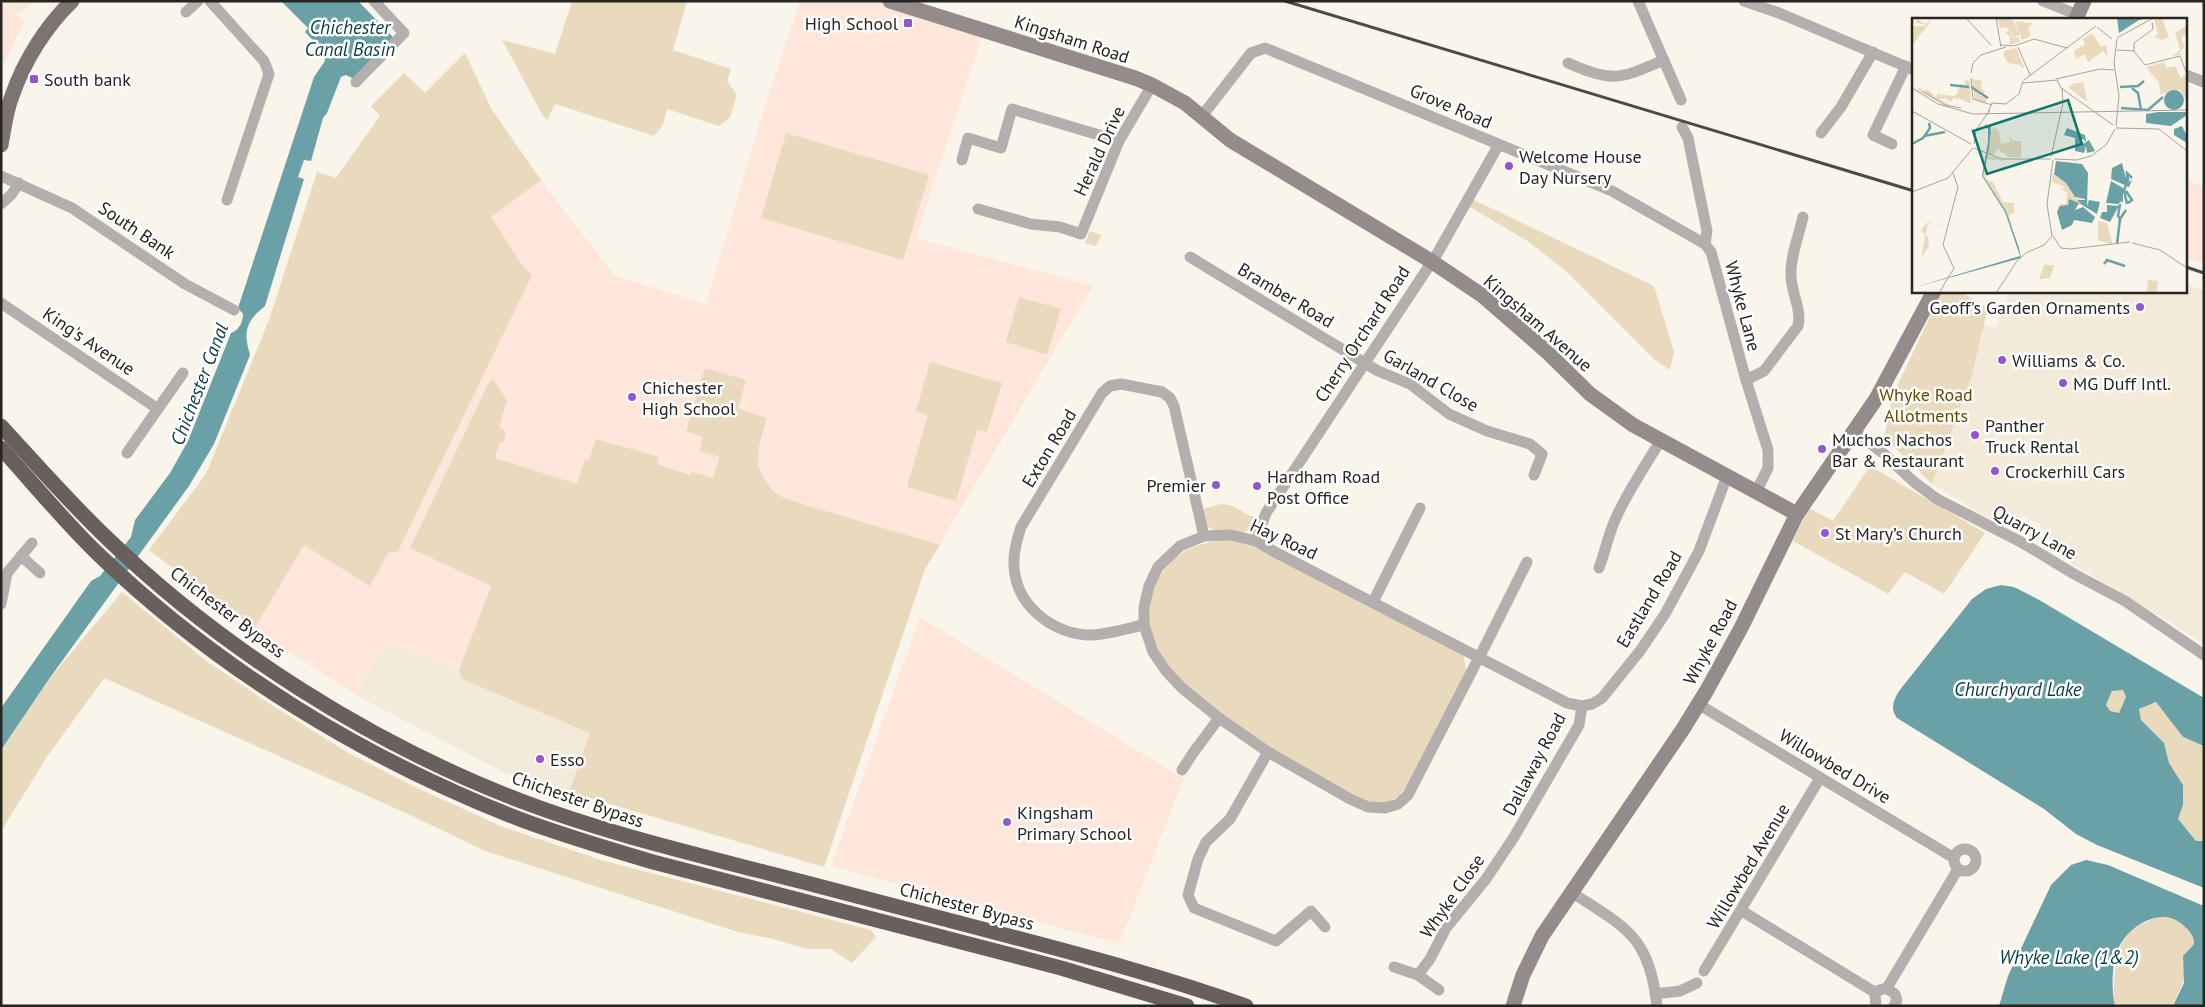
<svg xmlns="http://www.w3.org/2000/svg" width="2205" height="1007" viewBox="0 0 2205 1007" font-family="'PT Sans',sans-serif">
	<style>
		.built { fill: #f3eada }
		.education { fill: #fee6db }
		.green { fill: #e9dabe }
		.water { fill: #6aa1a7; fill-rule: evenodd }
		.lines { fill: none; stroke-linecap: round; stroke-linejoin: round }
		.street { stroke: #b4afad; stroke-width: 11 }
		.secondary { stroke: #948c8a; stroke-width: 15 }
		.primary { stroke: #7d7471; stroke-width: 15 }
		.highway { stroke: #695f5c; stroke-width: 15 }
		.rail { stroke: #4c4a45; stroke-width: 3 }
		.poi-dot { fill: #9057cf; stroke: #fff; stroke-width: 2 }
		.labels { text-anchor: middle; dominant-baseline: central; stroke-width: 5; stroke-linejoin: round; paint-order: stroke }
		.poi-label { font-size: 18px; fill: #272522; stroke: #fff; text-anchor: start }
		.street-label { font-size: 18px; fill: #272522; stroke: #fff }
		.park-label { font-size: 18px; fill: #664900; stroke: #fff }
		.water-label { font-size: 19px; font-style: italic; fill: #083e43; stroke: #fff }
		.inset-river { fill: none; stroke: #6aa1a7; stroke-width: 2.5 }
		.inset-road { fill: none; stroke: #a6a29b; stroke-width: 1 }
		.view { fill: #0f766e; fill-opacity: 0.15; stroke: #0f766e; stroke-width: 2.5 }
		.inset-edge { fill: none; stroke: #272522; stroke-width: 2.5 }
	</style>
	<rect width="100%" height="100%" fill="#faf5eb"/>
	<!-- built -->
	<g class="built">
		<polygon points="1,1 35,1 17,14"/>
		<polygon points="2186,285 2204,290 2204,645 2172,623 2059,556 2039,524 2024,517 1990,519 1932,484 1971,379 1984,325 1996,328 2009,291 2186,291"/>
		<polygon points="388,641 459,670 462,679 590,733 566,799 532,787 357,696 373,659"/>
	</g>
	<!-- education -->
	<g class="education">
		<polygon points="800,1 878,1 983,34 916,238 1093,286 925,569 824,867 569,792 590,733 462,679 459,670 388,641 373,659 357,696 254,629 149,550 206,474 269,320 317,172 336,178 380,116 371,106 404,73 425,93 465,53 492,111 541,180 614,275 706,304 764,108"/>
		<polygon points="1,3 25,20 1,70"/>
		<polygon points="2186,180 2204,187 2204,264 2186,259"/>
		<polygon points="920,617 1184,779 1119,944 831,866"/>
	</g>
	<!-- green -->
	<g class="green">
		<polygon points="572,1 687,1 673,50 731,69 727,81 737,95 730,117 719,126 667,109 663,125 654,136 555,104 547,120 542,114 502,40 555,54"/>
		<polygon points="465,53 492,110 541,180 491,217 524,268 532,275 398,551 388,553 370,586 304,545 254,629 149,550 206,474 269,320 317,172 336,178 380,116 371,106 404,73 425,93"/>
		<polygon points="786,133 929,175 903,260 761,218"/>
		<polygon points="1472,199 1654,286 1674,352 1670,370 1655,360 1566,271 1526,240 1468,206"/>
		<polygon points="1090,231 1102,235 1095,246 1085,243"/>
		<polygon points="1942,291 1959,291 1988,308 1971,379 1932,484 1884,437 1893,395"/>
		<polygon points="1019,297 1061,309 1047,355 1006,342"/>
		<polygon points="930,362 1002,383 987,432 977,430 956,501 907,487 928,415 916,411"/>
		<polygon points="705,368 746,380 738,409 767,418 759,445 758,466 766,482 774,492 784,498 812,507 940,545 925,569 824,867 569,792 590,733 462,679 459,670 491,586 410,548 489,382 493,379 507,400 499,427 506,432 504,441 499,444 495,458 577,484 585,459 589,460 596,439 659,457 657,464 690,475 691,472 713,478 720,457 700,451 703,437 686,431"/>
		<polygon points="1870,466 1985,533 1944,594 1905,572 1888,594 1793,541 1809,508 1833,521"/>
		<path d="M1220 504C1237 504 1240 513 1255 517 1257 540 1219 535 1207 526L1203 512 1204 509Z"/>
		<path d="M1234 540 1253 545 1463 654 1467 673 1405 789C1398 798 1388 805 1376 805 1362 804 1347 792 1335 786 1290 761 1185 699 1161 655 1146 628 1143 599 1162 573 1180 547 1203 541 1234 540Z"/>
		<polygon points="122,592 205,660 270,704 347,752 413,786 503,827 601,860 871,930 876,937 852,963 831,949 808,949 773,939 738,932 485,851 408,814 104,678 47,757 1,831 1,750 49,679"/>
		<polygon points="2123,690 2126,697 2119,713 2110,711 2106,706 2112,691"/>
		<polygon points="2156,702 2183,737 2204,746 2204,841 2196,841 2177,819 2183,805 2183,785 2169,763 2164,743 2141,720 2139,709"/>
		<path d="M2160 916C2176 916 2192 927 2194 944L2188 950 2182 963C2189 980 2178 990 2173 1006H2115C2113 996 2114 984 2115 974 2117 940 2128 928 2160 916Z"/>
	</g>
	<!-- water -->
	<g class="water">
		<path d="M281 1H358L393 37 354 79 346 75 341 77 327 113 323 118 311 161 304 160 298 177 304 179 265 306C246 321 243 332 250 355L214 444 189 486 49 679 1 750V708L91 581 100 576 131 537 135 520 170 473 188 441 231 333C239 330 243 322 243 314L238 308 314 77 325 61 322 50 305 32 308 28Z"/>
		<path d="M2001 585 2014 587 2041 601 2204 698V746L2183 737 2156 702 2139 709 2141 720 2164 743 2169 763 2183 785V805L2178 819 2196 841H2204V888L2097 845 2076 834 2044 809 1897 718C1890 709 1893 701 1899 691L1972 599 1986 589ZM2123 690 2126 697 2119 713 2110 711 2106 705 2112 691Z"/>
		<path d="M2086 860 2108 865 2204 906V1006H2173L2184 983 2183 956 2194 944C2194 936 2189 930 2183 925 2162 905 2128 926 2118 949 2112 963 2111 990 2115 1006H1999L2008 976 2051 885 2071 865Z"/>
	</g>
	<g class="lines">
		<!-- street -->
		<g class="street">
			<polyline points="210,1 264,61 269,74 227,200"/>
			<polyline points="1638,1 1681,100"/>
			<polyline points="1744,1 1779,13 1914,70"/>
			<polyline points="2043,1 2078,15"/>
			<polyline points="186,12 198,1"/>
			<path d="M1568 63C1614 83 1619 79 1664 60"/>
			<polyline points="2186,75 2204,82"/>
			<polyline points="356,82 404,33 374,1"/>
			<polyline points="1202,116 1251,53 1265,48 1612,191 1705,244"/>
			<polyline points="1682,127 1688,138 1707,231 1705,244 1711,252 1746,380 1768,450 1768,468 1756,492"/>
			<polyline points="1821,133 1841,107 1873,52"/>
			<polyline points="1892,144 1873,135 1906,66"/>
			<polyline points="962,160 968,138 1001,148 1012,109 1119,141"/>
			<polyline points="1,176 72,208 185,284 234,310"/>
			<polyline points="1,204 11,195 19,183"/>
			<polyline points="978,209 1031,224 1060,227 1081,234 1119,141 1152,85"/>
			<polyline points="1190,257 1378,371 1410,384 1449,414 1487,431 1530,444 1542,454 1534,475"/>
			<polyline points="1,303 158,409"/>
			<path d="M1746 380 1764 371 1798 326C1802 309 1791 293 1791 275 1790 257 1799 235 1803 217"/>
			<polyline points="1855,432 1883,453 1914,482 1937,499 2021,542 2074,574 2125,601 2204,655"/>
			<polyline points="127,453 183,373"/>
			<polyline points="1256,541 1266,513 1437,254 1498,146"/>
			<polyline points="21,556 40,573"/>
			<polyline points="1527,562 1486,644 1474,667 1408,795 1398,804 1385,808 1368,807 1350,799 1268,752 1219,718 1182,688 1166,671 1153,652 1144,625 1144,607 1149,586 1158,567 1180,546 1204,536 1231,535 1256,541 1273,551 1567,703 1582,706 1592,704 1602,698 1640,651 1665,614 1699,551 1727,476"/>
			<path d="M1599 568C1605 552 1608 536 1615 520 1627 492 1645 467 1660 441"/>
			<polyline points="1373,602 1420,508"/>
			<polyline points="1,604 7,573 32,543"/>
			<path d="M1144 625C1128 628 1103 636 1087 635 1050 632 1015 604 1014 565 1013 552 1017 539 1021 527L1102 393 1110 386 1121 384 1162 392 1170 398 1174 406 1204 536"/>
			<polyline points="1698,704 1954,858"/>
			<polyline points="1268,752 1230,819 1206,842 1198,859 1188,895 1194,908 1276,941 1311,911 1325,927"/>
			<polyline points="1182,770 1193,753 1219,718"/>
			<circle cx="1965" cy="860" r="11"/>
			<path d="M1571 892C1626 928 1649 935 1657 1006"/>
			<polyline points="1742,911 1876,993"/>
			<polyline points="1394,967 1418,975 1430,959 1446,928 1486,879 1514,837 1579,725 1582,706"/>
			<polyline points="1704,971 1820,778"/>
			<polyline points="1418,975 1439,990"/>
			<polyline points="1887,988 1958,869"/>
			<polyline points="1655,994 1680,991 1697,983"/>
			<polyline points="1876,1006 1875,995 1877,991 1886,988 1895,994 1897,1000 1894,1006"/>
		</g>
		<!-- secondary -->
		<g class="secondary">
			<polyline points="890,1 1135,78 1152,85 1185,103 1230,140 1431,261 1483,296 1546,351 1590,394 1633,425 1797,514"/>
			<polyline points="2076,19 2084,1"/>
			<polyline points="1513,1006 1523,975 1542,936 1683,729 1707,690 1741,628 1797,514 1876,399 1934,291"/>
		</g>
		<!-- primary -->
		<path class="primary" d="M1 145C4 129 6 111 12 96 24 61 46 26 72 1"/>
		<!-- highway -->
		<g class="highway">
			<path d="M1 426C36 464 70 503 108 539 222 649 372 744 521 801 600 831 682 851 764 872 846 893 928 915 1009 936 1089 957 1168 978 1246 1006"/>
			<path d="M1 448C33 483 63 520 97 553 217 669 366 760 522 820 565 836 609 849 653 862L1061 968 1187 1006"/>
		</g>
		<!-- rail -->
		<g class="rail">
			<polyline points="1285,1 1914,191"/>
			<polyline points="2186,267 2204,273"/>
		</g>
	</g>
	<!-- markers -->
	<g class="poi-dot">
		<rect x="903" y="18" width="10" height="10" rx="2.5"/>
		<rect x="29" y="74" width="10" height="10" rx="2.5"/>
		<circle cx="1509" cy="166" r="5"/>
		<circle cx="2140" cy="307" r="5"/>
		<circle cx="2002" cy="360" r="5"/>
		<circle cx="2063" cy="383" r="5"/>
		<circle cx="632" cy="397" r="5"/>
		<circle cx="1975" cy="435" r="5"/>
		<circle cx="1822" cy="449" r="5"/>
		<circle cx="1995" cy="471" r="5"/>
		<circle cx="1216" cy="485" r="5"/>
		<circle cx="1257" cy="486" r="5"/>
		<circle cx="1825" cy="533" r="5"/>
		<circle cx="540" cy="759" r="5"/>
		<circle cx="1007" cy="822" r="5"/>
	</g>
	<g class="labels">
		<!-- poi labels -->
		<g class="poi-label">
			<text x="898" y="23" text-anchor="end">High School</text>
			<text x="44" y="79">South bank</text>
			<text x="1519" y="156">Welcome House<tspan x="1519" dy="21">Day Nursery</tspan></text>
			<text x="2130" y="307" text-anchor="end">Geoff's Garden Ornaments</text>
			<text x="2012" y="360">Williams &amp; Co.</text>
			<text x="2073" y="383">MG Duff Intl.</text>
			<text x="642" y="387">Chichester<tspan x="642" dy="21">High School</tspan></text>
			<text x="1985" y="425">Panther<tspan x="1985" dy="21">Truck Rental</tspan></text>
			<text x="1832" y="439">Muchos Nachos<tspan x="1832" dy="21">Bar &amp; Restaurant</tspan></text>
			<text x="2005" y="471">Crockerhill Cars</text>
			<text x="1267" y="476">Hardham Road<tspan x="1267" dy="21">Post Office</tspan></text>
			<text x="1206" y="485" text-anchor="end">Premier</text>
			<text x="1835" y="533">St Mary’s Church</text>
			<text x="550" y="759">Esso</text>
			<text x="1017" y="812">Kingsham<tspan x="1017" dy="21">Primary School</tspan></text>
		</g>
		<!-- street labels -->
		<g class="street-label">
			<text transform="translate(1072 39) rotate(18)">Kingsham Road</text>
			<text transform="translate(1451 106) rotate(23)">Grove Road</text>
			<text transform="translate(1099 151) rotate(-65)">Herald Drive</text>
			<text transform="translate(137 230) rotate(34)">South Bank</text>
			<text transform="translate(1286 295) rotate(31)">Bramber Road</text>
			<text transform="translate(1743 306) rotate(75)">Whyke Lane</text>
			<text transform="translate(1538 323) rotate(41)">Kingsham Avenue</text>
			<text transform="translate(1362 334) rotate(-57)">Cherry Orchard Road</text>
			<text transform="translate(89 341) rotate(34)">King's Avenue</text>
			<text transform="translate(1431 380) rotate(30)">Garland Close</text>
			<text transform="translate(1049 448) rotate(-59)">Exton Road</text>
			<text transform="translate(2035 532) rotate(29)">Quarry Lane</text>
			<text transform="translate(1284 539) rotate(25)">Hay Road</text>
			<text transform="translate(1649 599) rotate(-59)">Eastland Road</text>
			<text transform="translate(228 612) rotate(37)">Chichester Bypass</text>
			<text transform="translate(1710 642) rotate(-62)">Whyke Road</text>
			<text transform="translate(1534 764) rotate(-62)">Dallaway Road</text>
			<text transform="translate(1835 766) rotate(31)">Willowbed Drive</text>
			<text transform="translate(578 799) rotate(19)">Chichester Bypass</text>
			<text transform="translate(1748 866) rotate(-59)">Willowbed Avenue</text>
			<text transform="translate(1452 896) rotate(-55)">Whyke Close</text>
			<text transform="translate(967 906) rotate(15)">Chichester Bypass</text>
		</g>
		<!-- park labels -->
		<g class="park-label">
			<text x="1926" y="394">Whyke Road<tspan x="1926" dy="21">Allotments</tspan></text>
		</g>
		<!-- water labels -->
		<g class="water-label">
			<text x="350" y="27">Chichester<tspan x="350" dy="22">Canal Basin</tspan></text>
			<text transform="translate(199 384) rotate(-69)">Chichester Canal</text>
			<text x="2018" y="689">Churchyard Lake</text>
			<text x="2069" y="957">Whyke Lake (1&amp;2)</text>
		</g>
	</g>
	<!-- overview -->
	<g transform="translate(1912 18)">
		<rect width="275" height="275" fill="#faf5eb"/>
		<path d="M21 0 3 24 0 25V8H13L14 7 4 5 5 1 13 6ZM85 0H100L108 17 102 19 98 12 101 20 107 19 108 24 97 27 98 18 93 15 97 12 94 9 88 10ZM250 0 257 19 250 22 242 19 246 16 242 2ZM103 3 121 5 116 9 119 18 110 22ZM275 7V18L271 17 270 23 273 28 267 36H275L260 38 268 32 263 15ZM180 15 189 29 194 27 196 39 191 33 176 44 173 36 164 41 162 33 173 26 171 21ZM104 30 112 49 110 50 108 47 96 45 92 38V33ZM252 44 255 50 263 48 269 60 274 56 275 83 268 72 248 76 247 65 234 49ZM50 61 58 63 59 86 46 80 44 83V79L38 84 34 80 27 81 38 87H32L4 72 8 70 13 74 15 71 24 80 28 67 26 76 41 78 45 76 48 66 53 67 54 64ZM60 61 70 63 69 69 73 75 67 77 75 80 74 85 63 82ZM171 64 175 82 174 83 157 70 160 66ZM82 109 87 113 89 126 98 124 97 119 101 123H109V139H97L86 131 81 137 75 135 77 116ZM75 137 94 143 75 141 73 157 75 162 81 164 91 184 102 185V195L97 197 102 215 92 190 71 159ZM141 155 154 165 164 180 173 181 165 182 170 187 156 184V187L145 192 148 186H154L155 174 149 172 153 169 140 164ZM17 203 25 207H29V208H26L18 204 16 206 13 217 16 219 17 228 9 240 13 218 9 212ZM186 203 195 205 201 227 186 222ZM132 247H142L138 260 127 261ZM246 260 245 274 235 275 236 262 245 263Z" fill="#e9dabe"/>
		<path d="M205 0 210 1 236 0 227 2 207 15ZM252 82a10 10 0 1 1 20 0a10 10 0 1 1-20 0ZM246 94H274L275 97 259 108 234 105V96ZM72 106 79 109 77 130 71 158 94 193 107 230 109 240 0 270 108 238 93 194 70 158 76 124V111ZM270 108 275 118V125L262 117V111ZM155 110 173 117 174 124 171 121H168L171 126 177 122 183 133 175 135 174 128 172 135 163 133V120L152 117ZM144 143 170 146 176 155 175 188 177 182 188 184 185 196 170 187 165 182H173V181L163 179 154 165 142 156ZM210 145 215 165 220 162 217 169 199 161 200 150ZM199 163 211 170V186L210 183 206 186 194 185ZM157 181 167 185 163 192 171 189 183 199 180 205 162 202 160 207 150 212 145 194 148 188 156 187ZM195 187 207 188 198 204 188 200 190 194H195Z" fill="#6aa1a7"/>
		<path class="inset-river" d="M38 67 57 69M59 69 76 80M208 69 226 68 232 63M220 70 226 75 229 92M209 90 236 92 251 79M12 118 33 114M0 126 11 120 18 110 17 105M215 165V155L220 160M214 173 220 182 216 185M208 186 206 198 208 201M215 186 212 172 216 162 215 155M205 226 208 201 214 192M192 246 195 242 213 248"/>
		<path class="inset-road" d="M54 0 79 27M84 0 89 29M240 4 241 11 222 25V33L233 47 268 38 275 56M185 9 200 21M205 20 241 0M89 27 102 28 122 21 155 30M106 29 118 57M205 32 222 33M59 55 61 45 69 37 94 29M59 60 61 81 80 87M144 61 188 51 202 52M112 62 184 8M111 65 145 62 149 70 201 107M0 70 26 86 61 96 275 92M11 73 33 87 49 90M0 93 59 126M76 94 80 85 94 86 107 76 111 63M204 108 207 78 202 45 205 21M204 110 247 111 275 133M62 126 64 112 78 92M62 130 90 141H139M139 139 151 85 150 70M142 141 165 142 179 138 194 127 203 111M0 174 36 160 61 130M140 218 135 186 141 142M141 218 149 230 158 231 218 224M220 225 248 232 275 250M27 275 42 250 31 227 46 169 41 155M84 275 105 243 114 235 132 227 140 218"/>
		<path class="view" d="M156 82 170 126 75 156 61 113Z"/>
		<rect width="275" height="275" class="inset-edge"/>
	</g>
	<!-- border -->
	<rect width="2205" height="1007" fill="none" stroke="#272522" stroke-width="5"/>
</svg>
